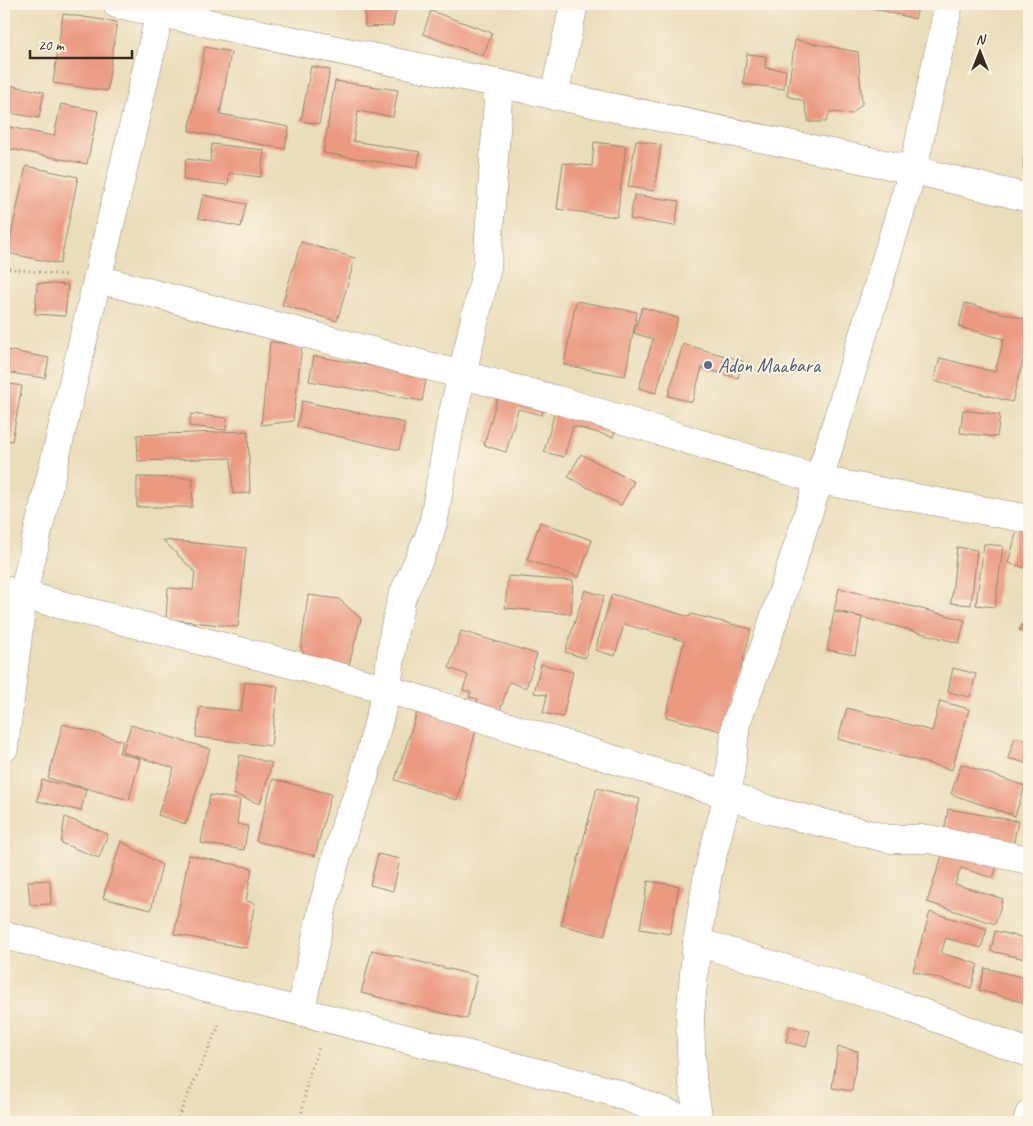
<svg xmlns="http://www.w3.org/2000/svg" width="1033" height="1126" viewBox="0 0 1033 1126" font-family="Caveat,sans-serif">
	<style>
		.building { fill: #eb9981 }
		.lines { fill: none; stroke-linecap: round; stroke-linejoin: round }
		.minor-casing { stroke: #92846c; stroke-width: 29 }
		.path { stroke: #92846c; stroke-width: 3; stroke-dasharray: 1 4; stroke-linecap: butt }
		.minor { stroke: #fff; stroke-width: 28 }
		.service-dot { fill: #5c6f8a; stroke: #fcf5e5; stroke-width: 2 }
		.labels { text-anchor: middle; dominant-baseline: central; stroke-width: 4; stroke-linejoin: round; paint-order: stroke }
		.service-label { font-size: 20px; fill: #4e5e75; stroke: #fcf5e5; text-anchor: start }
	</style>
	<rect width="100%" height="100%" fill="#fcf5e5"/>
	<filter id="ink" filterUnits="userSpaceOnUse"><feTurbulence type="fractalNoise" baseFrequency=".02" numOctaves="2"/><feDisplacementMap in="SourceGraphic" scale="10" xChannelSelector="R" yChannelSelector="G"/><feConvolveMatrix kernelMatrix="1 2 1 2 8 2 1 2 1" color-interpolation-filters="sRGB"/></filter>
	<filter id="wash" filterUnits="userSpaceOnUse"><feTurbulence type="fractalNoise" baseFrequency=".0096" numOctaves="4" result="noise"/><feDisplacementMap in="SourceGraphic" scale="20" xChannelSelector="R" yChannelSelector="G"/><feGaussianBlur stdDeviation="1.12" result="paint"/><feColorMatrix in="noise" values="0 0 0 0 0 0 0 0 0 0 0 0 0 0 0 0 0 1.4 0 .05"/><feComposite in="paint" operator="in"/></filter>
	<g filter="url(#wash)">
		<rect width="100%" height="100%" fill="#eaddba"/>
		<g id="blocks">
			<!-- building -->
			<g class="building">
				<polygon points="397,4 393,26 365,27 365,5"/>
				<polygon points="858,4 919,4 915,19"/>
				<polygon points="431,11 492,33 483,56 423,34"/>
				<polygon points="63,14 117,22 107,91 53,83"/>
				<polygon points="795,40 858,52 862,104 852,114 830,112 826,122 809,122 804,101 787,96"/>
				<polygon points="205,47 231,52 220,114 289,127 285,149 189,131"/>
				<polygon points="747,54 766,56 765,68 786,70 784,89 743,84"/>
				<polygon points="311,66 330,70 319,124 301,121"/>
				<polygon points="335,81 398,90 393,117 358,111 353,141 420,152 417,168 323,153"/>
				<polygon points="4,84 44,92 39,118 4,112"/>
				<polygon points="61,104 98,111 87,164 4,148 4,126 54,136"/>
				<polygon points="1028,137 1029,137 1029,170 1023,169"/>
				<polygon points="636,140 661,145 654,191 628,187"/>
				<polygon points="594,142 626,146 617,217 557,209 563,163 592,166"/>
				<polygon points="212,144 264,150 261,177 229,173 228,185 183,180 186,159 210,162"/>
				<polygon points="26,166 78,177 60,264 7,253"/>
				<polygon points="203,195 246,204 241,227 198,218"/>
				<polygon points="634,195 679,201 675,226 630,219"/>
				<polygon points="301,242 355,258 337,321 282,305"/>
				<polygon points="37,283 68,285 65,316 35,314"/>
				<polygon points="576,301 637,312 625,376 564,365"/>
				<polygon points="965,303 1029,320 1029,339 1012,402 934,381 940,358 995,372 1004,339 959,327"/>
				<polygon points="642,307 678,318 656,393 639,388 653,339 634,333"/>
				<polygon points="270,342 302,345 293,421 261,425"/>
				<polygon points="683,344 743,361 738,378 702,368 692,402 668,396"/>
				<polygon points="6,350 49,358 45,378 4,372"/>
				<polygon points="314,356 427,375 422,401 309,381"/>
				<polygon points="504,374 550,387 542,415 518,409 506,452 484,445"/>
				<polygon points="4,383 22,386 12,441 4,439"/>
				<polygon points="558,400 619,417 613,437 573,426 564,457 544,452"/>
				<polygon points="302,401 405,423 399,450 297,427"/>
				<polygon points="963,410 1000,415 997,437 960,433"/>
				<polygon points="191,414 227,418 226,430 189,426"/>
				<polygon points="248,431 250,493 233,494 231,458 138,461 137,435"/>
				<polygon points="581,454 634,482 621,505 568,477"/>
				<polygon points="137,477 193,478 192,507 137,507"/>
				<polygon points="540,522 592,540 579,577 527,560"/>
				<polygon points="1019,523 1029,526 1029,569 1008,563"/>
				<polygon points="163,540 246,548 238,627 166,619 168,588 193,590 195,572"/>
				<polygon points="984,544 1003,546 995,607 976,605"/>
				<polygon points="957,547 977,550 971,605 951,603"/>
				<polygon points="508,576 573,581 571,614 505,608"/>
				<polygon points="839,588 965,620 959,643 834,610"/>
				<polygon points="585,590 604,596 585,658 565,652"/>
				<polygon points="612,594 690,617 691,614 751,629 725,732 666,717 684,641 624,624 615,656 595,650"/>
				<polygon points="308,595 339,599 361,619 347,672 311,663 301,649"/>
				<polygon points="1029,611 1029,633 1019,630"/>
				<polygon points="834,612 862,617 855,655 827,650"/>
				<polygon points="461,631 537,654 526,688 509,682 499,715 475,707 478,699 469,697 471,692 463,690 468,675 449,668"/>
				<polygon points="541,664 573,672 563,717 543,713 547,695 534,693"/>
				<polygon points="953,668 976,674 970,697 948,692"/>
				<polygon points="245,682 278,686 271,746 196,737 200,707 241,711"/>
				<polygon points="940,701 969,709 952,770 838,739 847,708 932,731"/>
				<polygon points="419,706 478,723 457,800 395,780"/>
				<polygon points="63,724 123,741 119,753 140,759 129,800 48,778"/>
				<polygon points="131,725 210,749 186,824 158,815 174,768 122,752"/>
				<polygon points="1015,737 1029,741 1029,764 1008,758"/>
				<polygon points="240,755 272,763 260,804 233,794"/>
				<polygon points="961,764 1025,786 1015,816 951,794"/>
				<polygon points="273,779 331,794 315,856 256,841"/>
				<polygon points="42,780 86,789 81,811 37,801"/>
				<polygon points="597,788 640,799 604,936 561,925"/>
				<polygon points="210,795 240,800 237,824 248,826 244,850 201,843"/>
				<polygon points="948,809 1018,821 1012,851 943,839"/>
				<polygon points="65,817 108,834 99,858 61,843"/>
				<polygon points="121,841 162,865 151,910 103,898"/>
				<polygon points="944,849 997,866 993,878 961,868 955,884 1003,899 995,924 927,902"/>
				<polygon points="378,854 400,859 393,891 370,885"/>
				<polygon points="189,855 252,868 246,901 255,903 246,948 174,934"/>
				<polygon points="50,880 51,904 30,905 28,881"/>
				<polygon points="648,881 679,886 670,934 640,929"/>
				<polygon points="930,912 987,929 981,948 946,938 941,953 978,964 971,988 913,971"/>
				<polygon points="995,931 1029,939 1029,960 991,951"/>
				<polygon points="372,950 477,976 467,1019 361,993"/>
				<polygon points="985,968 1029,979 1029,1004 979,990"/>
				<polygon points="790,1026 810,1031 806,1047 786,1042"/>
				<polygon points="838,1047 858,1051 852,1091 832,1088"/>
			</g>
		</g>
	</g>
	<g filter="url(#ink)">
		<use href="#blocks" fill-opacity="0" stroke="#92846c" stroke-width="1"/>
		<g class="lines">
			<defs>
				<g id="minor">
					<polyline points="117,4 913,170 1029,198"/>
					<polyline points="554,96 574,4"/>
					<polyline points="98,279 558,400 819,480 1029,519"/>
					<polyline points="4,590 387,689 728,795 769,810 890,839 929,839 1029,860"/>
					<polyline points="4,748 23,595 162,4"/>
					<polyline points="4,935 613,1092 691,1122"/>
					<polyline points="697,942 888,1000 1029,1053"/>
					<polyline points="301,1010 323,905 347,820 362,785 387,689 394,631 402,597 429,537 434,519 450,426 487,267 499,84"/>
					<polyline points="699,1122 692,1078 690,1016 697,942 708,873 728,795 736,723 765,646 819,480 913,170 949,4"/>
					<polyline points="1027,1122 1029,1115"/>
				</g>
			</defs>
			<!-- minor casing -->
			<use href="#minor" class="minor-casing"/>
			<!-- path -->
			<g class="path">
				<polyline points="4,268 65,275"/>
				<polyline points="176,1122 220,1023"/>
				<polyline points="300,1122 309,1074 319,1048"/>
			</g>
			<!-- minor -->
			<use href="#minor" class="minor"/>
		</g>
	</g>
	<!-- markers -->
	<circle class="service-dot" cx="708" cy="365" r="5"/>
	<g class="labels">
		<!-- service labels -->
		<g class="service-label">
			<text x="718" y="365">Adon Maabara</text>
		</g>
	</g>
	<!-- margin -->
	<rect width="1033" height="1126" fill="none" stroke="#fcf5e5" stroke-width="20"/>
	<!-- north arrow -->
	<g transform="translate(980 52)" stroke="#fcf5e5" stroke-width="4" paint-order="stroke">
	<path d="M0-4L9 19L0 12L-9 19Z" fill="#3b2a1e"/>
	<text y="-8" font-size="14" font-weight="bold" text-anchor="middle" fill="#3b2a1e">N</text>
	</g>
	<!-- scale -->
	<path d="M30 50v8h102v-8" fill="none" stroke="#3b2a1e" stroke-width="2.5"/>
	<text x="38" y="50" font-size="15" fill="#3b2a1e" stroke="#fcf5e5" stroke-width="4" paint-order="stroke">20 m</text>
</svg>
